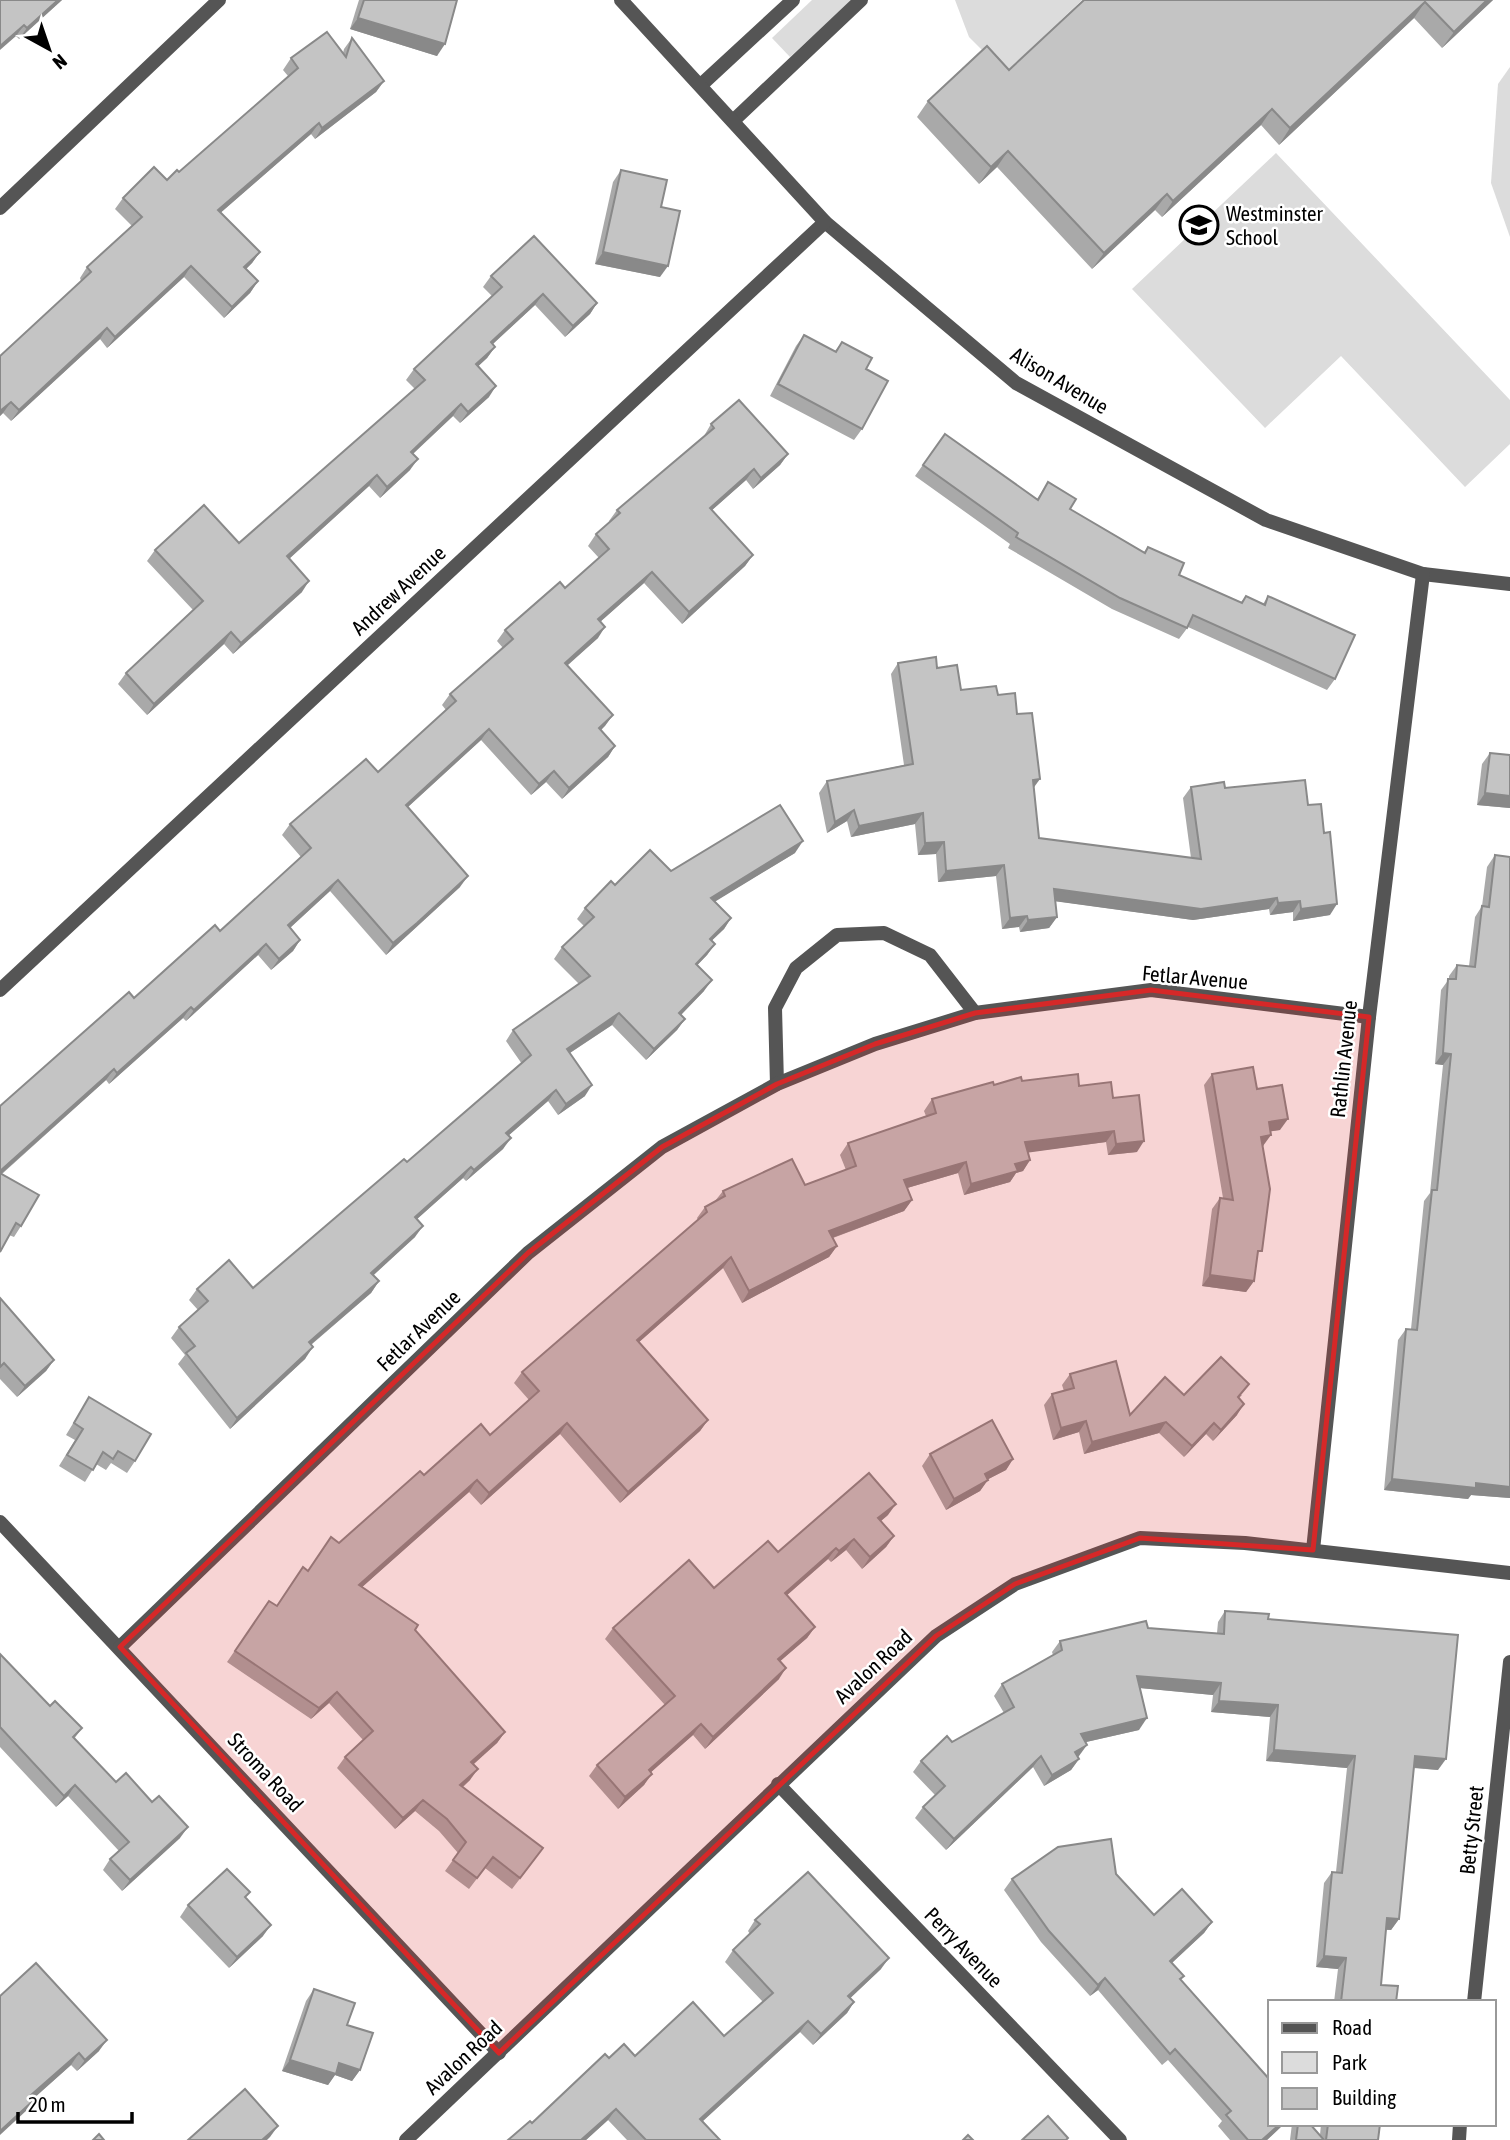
<svg xmlns="http://www.w3.org/2000/svg" width="1510" height="2140" viewBox="0 0 1510 2140" font-family="'Asap Condensed',sans-serif">
	<style>
		.green { fill: #dcdcdc }
		.lines { fill: none; stroke-linecap: round; stroke-linejoin: round }
		.service { stroke: #555; stroke-width: 14 }
		.minor { stroke: #555; stroke-width: 14 }
		.wall { fill: #a9a9a9 }
		.shaded-wall { fill: #898989 }
		.building { fill: #c4c4c4; stroke: #898989; stroke-width: 2 }
		.marked { fill: #d62828; fill-opacity: 0.2; stroke: #d62828; stroke-width: 5; stroke-linejoin: round }
		.labels { text-anchor: middle; dominant-baseline: central; stroke-width: 5; stroke-linejoin: round; paint-order: stroke }
		.poi-label { font-size: 21px; fill: #000; stroke: #fff; text-anchor: start }
		.street-label { font-size: 21px; fill: #000; stroke: #fff }
	</style>
	<rect width="100%" height="100%" fill="#fff"/>
	<!-- green -->
	<g class="green">
		<polygon points="812,0 852,0 790,57 772,38"/>
		<polygon points="955,0 1082,0 1005,73 969,37"/>
		<polygon points="1510,67 1510,237 1491,183 1498,84"/>
		<polygon points="1276,153 1510,400 1510,444 1465,487 1341,356 1265,428 1132,289"/>
	</g>
	<g class="lines">
		<!-- service -->
		<g class="service">
			<polyline points="701,85 793,0"/>
			<polyline points="733,121 861,0"/>
		</g>
		<!-- minor -->
		<g class="minor">
			<polyline points="621,0 825,222 1016,383 1266,520 1423,574 1510,584"/>
			<polyline points="0,208 219,0"/>
			<polyline points="0,990 825,222"/>
			<polyline points="777,1084 775,1008 796,968 837,935 884,933 930,955 975,1013"/>
			<polyline points="0,1522 499,2053"/>
			<polyline points="1313,1550 1369,1017 1423,574"/>
			<polyline points="120,1647 528,1253 662,1147 777,1084 875,1044 975,1013 1151,990 1369,1017"/>
			<polyline points="778,1784 1120,2140"/>
			<polyline points="1474,2002 1510,1662"/>
			<polyline points="406,2140 936,1636 1015,1584 1140,1538 1245,1543 1510,1573"/>
			<polyline points="1459,2140 1460,2124"/>
		</g>
	</g>
	<!-- wall -->
	<g class="wall">
		<polygon points="0,0 62,0 19,39 16,36"/>
		<polygon points="359,0 457,0 437,56 350,29"/>
		<polygon points="1084,0 1493,0 1442,48 1414,18 1279,145 1261,125 1162,217 1155,210 1092,269 997,167 979,184 917,117 928,101 1009,70"/>
		<polygon points="352,38 384,81 376,92 315,139 311,134 220,213 260,252 252,263 246,269 258,281 250,293 224,318 184,277 107,348 100,339 11,421 3,413 0,416 0,356 81,281 80,278 87,267 132,226 115,209 123,198 167,180 179,172 288,76 283,70 291,58 343,53 344,49"/>
		<polygon points="621,170 661,207 660,277 595,264 613,182"/>
		<polygon points="491,276 597,303 590,314 565,337 535,305 493,344 495,347 487,358 478,366 489,397 460,423 453,416 413,454 410,470 380,498 369,486 289,559 302,592 233,654 224,644 147,715 118,684 126,673 193,610 147,561 155,550 239,543 415,389 406,380 414,369 492,296 483,287"/>
		<polygon points="804,335 835,351 842,342 866,369 862,429 854,440 770,396 796,346"/>
		<polygon points="711,424 788,454 780,465 753,489 746,480 712,510 753,555 745,566 682,624 644,583 601,621 598,638 567,665 613,715 601,730 615,746 608,757 562,799 546,782 531,795 481,740 408,807 460,887 386,955 330,891 290,928 300,940 293,951 271,970 258,955 186,1021 183,1018 109,1084 106,1080 2,1174 21,1226 14,1237 9,1235 0,1252 0,1106 220,931 301,857 282,835 290,824 378,772 446,710 442,705 450,694 503,648 497,641 505,630 565,588 599,558 588,546 596,534 610,522 609,521 617,510 704,436"/>
		<polygon points="945,434 1037,499 1048,482 1070,509 1144,552 1148,547 1179,575 1241,602 1246,596 1263,604 1268,596 1335,679 1327,690 1188,627 1179,639 1112,609 1008,548 1010,544 915,476"/>
		<polygon points="898,663 937,668 961,690 998,695 1017,714 1034,788 1039,838 1191,858 1183,798 1191,787 1225,788 1308,805 1330,915 1293,921 1293,912 1270,915 1269,909 1193,920 1055,901 1057,917 1049,928 1020,932 1019,927 1002,929 996,876 938,882 936,854 918,855 915,824 851,837 847,821 827,833 819,793 827,781 904,765 891,674"/>
		<polygon points="1490,753 1510,808 1477,805 1482,764"/>
		<polygon points="795,853 715,901 731,918 724,929 711,941 715,944 707,955 697,965 704,991 681,1015 685,1019 677,1030 646,1060 612,1025 570,1053 585,1096 558,1115 548,1101 509,1135 503,1149 466,1181 463,1178 417,1219 415,1237 373,1275 379,1281 371,1293 311,1345 305,1359 230,1429 178,1364 185,1355 171,1338 179,1327 198,1310 189,1300 197,1289 253,1288 407,1162 522,1064 506,1041 513,1030 579,984 554,959 562,947 584,926 577,919 585,908 615,885 671,871"/>
		<polygon points="1495,855 1510,1498 1471,1495 1468,1499 1384,1490 1398,1340 1406,1329 1411,1329 1424,1201 1430,1193 1443,1065 1435,1064 1441,990 1449,979 1449,976 1457,965 1469,966 1475,917 1482,906 1487,867"/>
		<polygon points="1212,1074 1257,1089 1280,1130 1270,1131 1263,1146 1257,1259 1254,1281 1246,1292 1202,1286 1212,1209 1220,1198 1223,1198 1204,1085"/>
		<polygon points="1022,1081 1079,1086 1113,1098 1137,1152 1108,1155 1106,1142 1028,1152 1030,1160 1023,1171 1016,1173 1010,1182 964,1195 958,1173 907,1188 912,1200 904,1211 833,1238 837,1246 829,1257 742,1303 723,1268 639,1342 708,1420 700,1431 620,1503 560,1434 481,1505 469,1492 362,1587 415,1630 505,1732 497,1743 473,1764 470,1780 463,1787 535,1859 512,1889 485,1868 469,1889 445,1871 458,1853 439,1831 415,1811 395,1829 337,1768 345,1757 363,1740 329,1703 311,1719 227,1662 269,1601 276,1606 308,1571 339,1543 424,1475 490,1435 529,1400 514,1383 522,1372 698,1220 697,1218 705,1207 715,1201 723,1191 805,1185 846,1170 840,1155 848,1143 926,1116 924,1111 932,1099 994,1085"/>
		<polygon points="0,1298 54,1360 46,1371 17,1397 0,1379"/>
		<polygon points="1070,1374 1130,1415 1184,1395 1242,1395 1239,1398 1237,1415 1213,1441 1206,1434 1184,1457 1159,1433 1084,1454 1079,1432 1053,1440 1044,1405 1052,1394 1064,1391 1062,1385"/>
		<polygon points="89,1397 135,1461 127,1473 111,1463 106,1470 96,1464 85,1482 59,1466 75,1440 66,1435"/>
		<polygon points="930,1454 1013,1459 1006,1470 988,1479 980,1491 946,1510 922,1466"/>
		<polygon points="888,1515 881,1521 894,1536 886,1547 862,1569 846,1550 831,1562 828,1559 787,1595 815,1627 807,1638 780,1661 779,1679 705,1749 693,1735 651,1772 644,1785 618,1809 589,1776 597,1765 665,1705 605,1639 613,1628 714,1588 778,1552"/>
		<polygon points="1225,1611 1268,1619 1438,1770 1413,1768 1399,1919 1391,1930 1386,1930 1381,1985 1396,2002 1334,2002 1338,1969 1316,1967 1324,1883 1332,1872 1336,1872 1347,1768 1266,1761 1270,1717 1211,1712 1213,1695 1140,1688 1139,1730 1086,1742 1078,1757 1079,1759 1071,1770 1044,1786 1033,1767 946,1850 915,1818 923,1807 935,1795 913,1772 921,1761 952,1742 1004,1713 994,1696 1002,1684 1053,1655 1052,1652 1060,1641 1148,1628 1217,1633 1218,1622"/>
		<polygon points="0,1654 50,1706 82,1728 74,1739 116,1782 180,1838 122,1891 103,1870 110,1859 119,1851 68,1796 56,1807 0,1747"/>
		<polygon points="1116,1874 1154,1915 1212,1922 1204,1933 1172,1963 1184,1976 1181,1980 1284,2124 1267,2140 1230,2140 1218,2126 1222,2121 1168,2060 1162,2065 1098,1990 1090,1996 1041,1942 1004,1890 1012,1879"/>
		<polygon points="246,1898 263,1936 229,1968 180,1917 188,1905"/>
		<polygon points="755,1920 881,1969 850,1998 854,2002 847,2013 813,2045 800,2032 703,2121 720,2140 627,2140 608,2120 586,2140 508,2140 532,2123 609,2058 635,2056 724,2036 763,2002 725,1962 733,1950 750,1934 748,1931"/>
		<polygon points="314,1989 347,2025 360,2070 352,2081 335,2075 328,2085 282,2071 306,2001"/>
		<polygon points="0,1996 99,2051 77,2071 71,2065 34,2098 27,2110"/>
		<polygon points="1292,2124 1310,2124 1320,2135 1321,2124 1380,2124 1378,2140 1290,2140"/>
	</g>
	<!-- shaded-wall -->
	<g class="shaded-wall">
		<polygon points="58,0 62,0 19,39 27,28"/>
		<polygon points="1487,0 1493,0 1442,48 1454,32"/>
		<polygon points="1425,2 1414,18 1279,145 1290,128"/>
		<polygon points="358,18 445,44 437,56 350,29"/>
		<polygon points="24,25 16,36 0,50 0,46"/>
		<polygon points="384,81 376,92 315,139 322,128"/>
		<polygon points="1272,109 1261,125 1162,217 1173,201"/>
		<polygon points="319,123 311,134 210,222 218,210"/>
		<polygon points="1008,151 997,167 979,184 991,167"/>
		<polygon points="1167,194 1155,210 1092,269 1104,253"/>
		<polygon points="260,252 252,263 236,279 244,267"/>
		<polygon points="603,252 668,266 660,277 595,264"/>
		<polygon points="191,266 184,277 107,348 115,337"/>
		<polygon points="258,281 250,293 224,318 232,307"/>
		<polygon points="543,294 535,305 483,353 491,342"/>
		<polygon points="597,303 590,314 565,337 573,326"/>
		<polygon points="107,328 100,339 11,421 19,410"/>
		<polygon points="495,347 487,358 469,375 476,364"/>
		<polygon points="496,386 489,397 460,423 468,412"/>
		<polygon points="11,402 3,413 0,416 0,411"/>
		<polygon points="461,404 453,416 403,463 411,452"/>
		<polygon points="788,454 780,465 753,489 761,478"/>
		<polygon points="418,459 410,470 380,498 387,487"/>
		<polygon points="754,469 746,480 702,519 710,508"/>
		<polygon points="377,475 369,486 279,568 287,556"/>
		<polygon points="753,555 745,566 682,624 689,612"/>
		<polygon points="652,572 644,583 591,630 598,619"/>
		<polygon points="309,581 302,592 233,654 241,643"/>
		<polygon points="605,627 598,638 558,674 565,663"/>
		<polygon points="231,632 224,644 147,715 154,704"/>
		<polygon points="613,715 605,726 592,739 599,728"/>
		<polygon points="489,729 481,740 398,816 406,805"/>
		<polygon points="615,746 608,757 562,799 569,788"/>
		<polygon points="554,771 546,782 531,795 539,784"/>
		<polygon points="1040,779 1032,790 1033,780"/>
		<polygon points="1485,793 1510,796 1510,808 1477,805"/>
		<polygon points="854,810 847,821 827,833 835,822"/>
		<polygon points="923,813 915,824 851,837 859,826"/>
		<polygon points="803,841 795,853 703,909 711,898"/>
		<polygon points="944,842 936,854 918,855 925,843"/>
		<polygon points="1004,865 996,876 938,882 946,871"/>
		<polygon points="468,876 460,887 386,955 393,943"/>
		<polygon points="338,880 330,891 280,937 288,925"/>
		<polygon points="1054,889 1277,898 1269,909 1193,920 1046,900"/>
		<polygon points="1300,901 1293,912 1270,915 1278,903"/>
		<polygon points="1337,904 1330,915 1293,921 1301,909"/>
		<polygon points="1027,916 1019,927 1002,929 1010,918"/>
		<polygon points="1057,917 1049,928 1020,932 1028,920"/>
		<polygon points="731,918 724,929 702,950 710,939"/>
		<polygon points="300,940 293,951 271,970 279,959"/>
		<polygon points="266,944 258,955 186,1021 194,1010"/>
		<polygon points="715,944 707,955 688,975 696,964"/>
		<polygon points="712,980 704,991 672,1024 679,1013"/>
		<polygon points="191,1007 183,1018 109,1084 117,1073"/>
		<polygon points="619,1013 612,1025 559,1060 567,1049"/>
		<polygon points="685,1019 677,1030 646,1060 654,1049"/>
		<polygon points="1443,1053 1451,1054 1443,1065 1435,1064"/>
		<polygon points="114,1069 106,1080 0,1175 0,1171"/>
		<polygon points="592,1085 585,1096 558,1115 566,1104"/>
		<polygon points="556,1090 548,1101 499,1144 506,1133"/>
		<polygon points="1288,1119 1280,1130 1261,1133 1269,1122"/>
		<polygon points="1114,1131 1106,1142 1018,1154 1025,1142"/>
		<polygon points="1271,1135 1263,1146 1261,1137"/>
		<polygon points="511,1138 503,1149 466,1181 474,1170"/>
		<polygon points="1144,1141 1137,1152 1108,1155 1116,1144"/>
		<polygon points="1030,1160 1023,1171 1016,1173 1010,1182 964,1195 971,1184 1015,1164"/>
		<polygon points="966,1162 958,1173 897,1191 904,1180"/>
		<polygon points="471,1167 463,1178 407,1228 415,1217"/>
		<polygon points="912,1200 904,1211 821,1242 829,1231"/>
		<polygon points="423,1226 415,1237 364,1284 371,1273"/>
		<polygon points="837,1246 829,1257 742,1303 749,1291"/>
		<polygon points="731,1257 723,1268 629,1351 637,1340"/>
		<polygon points="1210,1275 1254,1281 1246,1292 1202,1286"/>
		<polygon points="379,1281 371,1293 301,1353 309,1342"/>
		<polygon points="313,1347 305,1359 230,1429 237,1418"/>
		<polygon points="54,1360 46,1371 17,1397 25,1386"/>
		<polygon points="1244,1404 1237,1415 1213,1441 1221,1430"/>
		<polygon points="708,1420 700,1431 620,1503 628,1492"/>
		<polygon points="1086,1421 1079,1432 1053,1440 1061,1428"/>
		<polygon points="1166,1422 1159,1433 1084,1454 1092,1442"/>
		<polygon points="567,1423 560,1434 481,1505 489,1493"/>
		<polygon points="1214,1423 1206,1434 1184,1457 1192,1446"/>
		<polygon points="1013,1459 1006,1470 977,1485 985,1474"/>
		<polygon points="1392,1479 1476,1483 1510,1487 1510,1498 1471,1495 1468,1499 1384,1490"/>
		<polygon points="477,1480 469,1492 351,1597 359,1585"/>
		<polygon points="988,1480 980,1491 946,1510 954,1499"/>
		<polygon points="896,1504 888,1515 871,1529 878,1518"/>
		<polygon points="894,1536 886,1547 862,1569 870,1557"/>
		<polygon points="854,1539 846,1550 831,1562 839,1551"/>
		<polygon points="836,1548 828,1559 777,1604 785,1593"/>
		<polygon points="815,1627 807,1638 770,1670 778,1659"/>
		<polygon points="786,1668 779,1679 705,1749 713,1737"/>
		<polygon points="1137,1676 1221,1683 1213,1695 1129,1687"/>
		<polygon points="337,1692 329,1703 311,1719 319,1708"/>
		<polygon points="1219,1701 1278,1705 1270,1717 1211,1712"/>
		<polygon points="1147,1718 1139,1730 1073,1745 1081,1734"/>
		<polygon points="701,1724 693,1735 641,1781 649,1770"/>
		<polygon points="505,1732 497,1743 464,1773 471,1762"/>
		<polygon points="1087,1745 1079,1756 1067,1763 1075,1752"/>
		<polygon points="1274,1750 1355,1756 1347,1768 1266,1761"/>
		<polygon points="1041,1756 1033,1767 946,1850 954,1839"/>
		<polygon points="1415,1756 1446,1759 1438,1770 1407,1767"/>
		<polygon points="1079,1759 1071,1770 1044,1786 1052,1775"/>
		<polygon points="478,1769 470,1780 452,1796 460,1785"/>
		<polygon points="652,1774 644,1785 618,1809 625,1797"/>
		<polygon points="75,1785 68,1796 56,1807 64,1796"/>
		<polygon points="423,1800 415,1811 395,1829 403,1818"/>
		<polygon points="188,1827 180,1838 122,1891 130,1880"/>
		<polygon points="1387,1918 1399,1919 1391,1930 1379,1929"/>
		<polygon points="1212,1922 1204,1933 1162,1972 1170,1961"/>
		<polygon points="271,1925 263,1936 229,1968 237,1957"/>
		<polygon points="1324,1956 1346,1958 1338,1969 1316,1967"/>
		<polygon points="889,1958 881,1969 841,2007 848,1996"/>
		<polygon points="1105,1978 1098,1990 1090,1996 1098,1985"/>
		<polygon points="854,2002 847,2013 813,2045 821,2034"/>
		<polygon points="808,2021 800,2032 693,2130 700,2119"/>
		<polygon points="107,2040 99,2051 77,2071 85,2060"/>
		<polygon points="79,2053 71,2065 24,2107 31,2095"/>
		<polygon points="290,2060 339,2063 360,2070 352,2081 335,2075 328,2085 282,2071"/>
		<polygon points="35,2099 27,2110 0,2135 0,2131"/>
		<polygon points="616,2109 608,2120 586,2140 581,2140"/>
		<polygon points="1280,2124 1284,2124 1267,2140 1262,2140"/>
		<polygon points="278,2126 270,2137 267,2140 262,2140"/>
	</g>
	<!-- building -->
	<g class="building">
		<polygon points="0,0 58,0 27,28 24,25 0,46"/>
		<polygon points="364,0 457,0 445,44 358,18"/>
		<polygon points="1084,0 1487,0 1454,32 1425,2 1290,128 1272,109 1173,201 1167,194 1104,253 1008,151 991,167 928,101 987,46 1009,70"/>
		<polygon points="327,32 346,57 352,38 384,81 322,128 319,123 218,210 260,252 244,267 258,281 232,307 191,266 115,337 107,328 19,410 11,402 0,411 0,356 91,272 87,267 142,217 123,198 154,167 167,180 177,170 179,172 298,68 291,58"/>
		<polygon points="621,170 667,180 661,207 680,211 668,266 603,252"/>
		<polygon points="534,236 597,303 573,326 543,294 491,342 495,347 476,364 496,386 468,412 461,404 411,452 418,459 387,487 377,475 287,556 309,581 241,643 231,632 154,704 126,673 203,601 155,550 204,505 239,543 425,380 414,369 502,287 491,276"/>
		<polygon points="804,335 836,352 842,342 872,358 866,369 888,381 862,429 778,384"/>
		<polygon points="739,400 788,454 761,478 754,469 710,508 753,555 689,612 652,572 598,619 605,627 565,663 613,715 599,728 615,746 569,788 554,771 539,784 489,729 406,805 468,876 417,923 393,943 338,880 288,925 300,940 279,959 266,944 194,1010 191,1007 117,1073 114,1069 0,1171 0,1106 129,992 134,998 215,925 220,931 311,848 290,824 366,759 378,772 456,701 450,694 513,639 505,630 560,582 565,588 609,549 596,534 620,513 617,510 714,428 711,424"/>
		<polygon points="945,434 1038,500 1048,482 1076,499 1070,509 1145,553 1148,547 1184,563 1179,575 1242,603 1246,596 1265,605 1268,596 1355,635 1335,679 1193,615 1187,628 1120,598 1016,537 1018,533 923,465"/>
		<polygon points="936,657 937,668 957,665 961,690 996,686 998,695 1015,693 1017,714 1032,713 1040,779 1033,780 1039,838 1201,859 1191,787 1224,782 1225,788 1305,780 1308,805 1321,804 1324,833 1330,832 1337,904 1301,909 1300,901 1278,903 1277,898 1201,909 1054,889 1057,917 1028,920 1027,916 1010,918 1004,865 946,871 944,842 925,843 923,813 859,826 854,810 835,822 827,781 913,764 898,663"/>
		<polygon points="1490,753 1510,755 1510,796 1485,793"/>
		<polygon points="780,805 803,841 711,898 731,918 710,939 715,944 696,964 712,980 679,1013 685,1019 654,1049 619,1013 567,1049 592,1085 566,1104 556,1090 506,1133 511,1138 474,1170 471,1167 415,1217 423,1226 371,1273 379,1281 309,1342 313,1347 237,1418 186,1353 195,1346 179,1327 208,1301 197,1289 229,1260 253,1288 404,1159 407,1162 531,1055 513,1030 590,976 562,947 594,917 585,908 611,881 615,885 650,850 671,871"/>
		<polygon points="1495,855 1510,857 1510,1487 1476,1483 1476,1488 1392,1479 1406,1329 1417,1330 1432,1190 1437,1190 1451,1054 1443,1053 1448,979 1456,979 1457,965 1475,967 1482,906 1489,907"/>
		<polygon points="1253,1067 1257,1089 1282,1085 1288,1119 1269,1122 1271,1135 1261,1137 1270,1189 1262,1251 1258,1251 1254,1281 1210,1275 1220,1198 1233,1200 1212,1074"/>
		<polygon points="1078,1074 1079,1086 1111,1082 1113,1098 1139,1095 1144,1141 1116,1144 1114,1131 1025,1142 1030,1160 1015,1164 1018,1171 971,1184 966,1162 904,1180 912,1200 829,1231 837,1246 749,1291 731,1257 637,1340 708,1420 628,1492 567,1423 489,1493 477,1480 359,1585 418,1625 415,1630 505,1732 471,1762 478,1769 460,1785 543,1848 520,1878 493,1857 477,1878 453,1860 466,1842 447,1819 423,1800 403,1818 345,1757 373,1731 337,1692 319,1708 235,1651 269,1601 277,1606 303,1567 308,1571 331,1537 339,1543 420,1471 424,1475 481,1424 490,1435 539,1391 522,1372 707,1212 705,1207 725,1196 723,1191 792,1159 805,1185 856,1166 848,1143 936,1113 932,1099 993,1082 994,1085 1021,1077 1022,1081"/>
		<polygon points="0,1173 39,1195 21,1226 16,1223 0,1252"/>
		<polygon points="0,1298 54,1360 25,1386 4,1363 0,1367"/>
		<polygon points="1221,1357 1249,1384 1238,1397 1244,1404 1221,1430 1214,1423 1192,1446 1166,1422 1092,1442 1086,1421 1061,1428 1052,1394 1074,1388 1070,1374 1116,1361 1130,1415 1165,1377 1184,1395"/>
		<polygon points="89,1397 151,1434 135,1461 118,1451 113,1459 103,1452 93,1470 67,1455 83,1429 74,1423"/>
		<polygon points="992,1420 1013,1459 985,1474 988,1480 954,1499 930,1454"/>
		<polygon points="869,1473 896,1504 878,1518 894,1536 870,1557 854,1539 839,1551 836,1548 785,1593 815,1627 778,1659 786,1668 713,1737 701,1724 649,1770 652,1774 625,1797 597,1765 675,1696 613,1628 689,1560 714,1588 768,1541 778,1552"/>
		<polygon points="1225,1611 1269,1614 1268,1619 1458,1635 1446,1759 1415,1756 1399,1919 1387,1918 1381,1985 1398,1986 1396,2002 1341,2002 1346,1958 1324,1956 1332,1872 1342,1873 1355,1756 1274,1750 1278,1705 1219,1701 1221,1683 1137,1676 1147,1718 1081,1734 1087,1745 1075,1752 1079,1759 1052,1775 1041,1756 954,1839 923,1807 945,1786 921,1761 947,1736 952,1742 1014,1707 1002,1684 1062,1650 1060,1641 1146,1621 1148,1628 1224,1634"/>
		<polygon points="0,1654 50,1706 55,1701 82,1728 73,1737 116,1782 126,1773 152,1802 159,1796 188,1827 130,1880 110,1859 129,1842 75,1785 64,1796 0,1727"/>
		<polygon points="1111,1839 1116,1874 1154,1915 1182,1889 1212,1922 1170,1961 1184,1976 1180,1979 1270,2080 1270,2124 1280,2124 1262,2140 1248,2140 1226,2115 1231,2111 1175,2049 1170,2054 1105,1978 1098,1985 1049,1931 1012,1879 1058,1847"/>
		<polygon points="227,1869 250,1892 245,1897 271,1925 237,1957 188,1905"/>
		<polygon points="808,1872 889,1958 848,1996 854,2002 821,2034 808,2021 700,2119 720,2140 646,2140 616,2109 581,2140 508,2140 530,2121 532,2123 605,2054 609,2058 624,2044 635,2056 693,2002 724,2036 773,1993 733,1950 760,1924 755,1920"/>
		<polygon points="36,1963 107,2040 85,2060 79,2053 31,2095 35,2099 0,2131 0,1996"/>
		<polygon points="314,1989 355,2003 347,2025 373,2033 360,2070 339,2063 336,2074 290,2060"/>
		<polygon points="245,2089 278,2126 262,2140 188,2140"/>
		<polygon points="1048,2116 1068,2138 1066,2140 1022,2140"/>
		<polygon points="1298,2124 1310,2124 1324,2140 1296,2140"/>
		<polygon points="1328,2124 1380,2124 1378,2140 1326,2140"/>
		<polygon points="99,2134 104,2140 93,2140"/>
		<polygon points="968,2135 973,2140 963,2140"/>
	</g>
	<!-- marked area -->
	<path class="marked" d="M1151 990 1369 1017 1313 1550 1140 1538 1015 1584 936 1636 499 2053 120 1647 528 1253 662 1147 777 1084 875 1044 975 1013Z"/>
	<!-- icons -->
	<defs>
		<symbol id="school-ring" viewBox="-11 -11 22 22"><circle r="9.5" fill="#fff" stroke="#000" stroke-width="1.5"/><path d="M0-5L7-2L0 1L-7-2ZM-4 1L0 2.5L4 1V4Q0 6-4 4Z" fill="#000"/></symbol>
	</defs>
	<g fill-rule="evenodd">
		<use href="#school-ring" x="1177" y="203" width="44" height="44"/>
	</g>
	<g class="labels">
		<!-- poi labels -->
		<g class="poi-label">
			<text x="1226" y="213">Westminster<tspan x="1226" dy="24">School</tspan></text>
		</g>
		<!-- street labels -->
		<g class="street-label">
			<text transform="translate(1060 380) rotate(31)">Alison Avenue</text>
			<text transform="translate(398 590) rotate(-43)">Andrew Avenue</text>
			<text transform="translate(1195 977) rotate(5)">Fetlar Avenue</text>
			<text transform="translate(1343 1059) rotate(-84)">Rathlin Avenue</text>
			<text transform="translate(418 1330) rotate(-44)">Fetlar Avenue</text>
			<text transform="translate(873 1666) rotate(-43)">Avalon Road</text>
			<text transform="translate(266 1772) rotate(47)">Stroma Road</text>
			<text transform="translate(1471 1830) rotate(-84)">Betty Street</text>
			<text transform="translate(964 1947) rotate(46)">Perry Avenue</text>
			<text transform="translate(463 2057) rotate(-43)">Avalon Road</text>
		</g>
	</g>
	<!-- legend -->
	<rect x="1268" y="2000" width="228" height="126" fill="#ffffff" stroke="#999999" stroke-width="2"/>
	<rect x="1282" y="2023" width="35" height="10" fill="#555555" stroke="#999999" stroke-width="2"/>
	<text x="1332" y="2035" font-size="21" fill="#000000">Road</text>
	<rect x="1282" y="2052" width="35" height="21" fill="#dcdcdc" stroke="#999999" stroke-width="2"/>
	<text x="1332" y="2070" font-size="21" fill="#000000">Park</text>
	<rect x="1282" y="2088" width="35" height="21" fill="#c4c4c4" stroke="#999999" stroke-width="2"/>
	<text x="1332" y="2105" font-size="21" fill="#000000">Building</text>
	<!-- north arrow -->
	<g transform="translate(49 49) rotate(140)" stroke="#ffffff" stroke-width="5" paint-order="stroke">
	<path d="M0-5L12 26L0 18L-12 26Z" fill="#000000"/>
	<text y="-10" font-size="19" font-weight="bold" text-anchor="middle" fill="#000000">N</text>
	</g>
	<!-- scale -->
	<path d="M18 2112v10h114v-10" fill="none" stroke="#000000" stroke-width="3.5"/>
	<text x="28" y="2112" font-size="21" fill="#000000" stroke="#ffffff" stroke-width="5" paint-order="stroke">20 m</text>
</svg>
